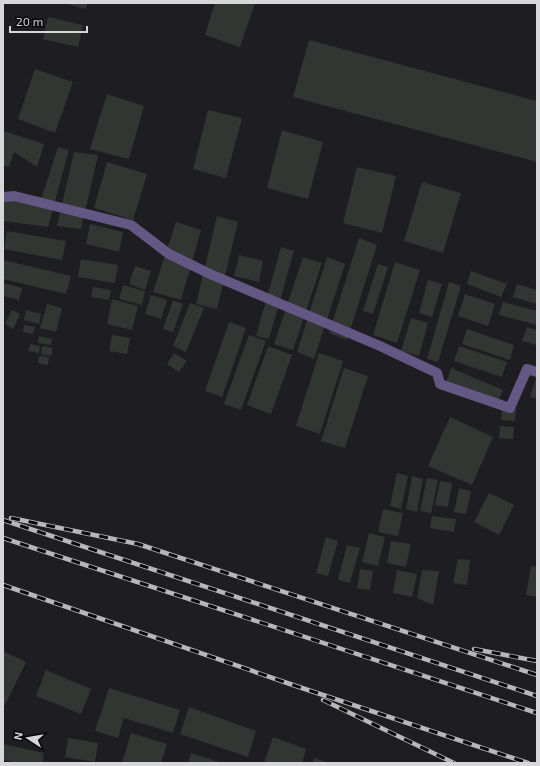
<svg xmlns="http://www.w3.org/2000/svg" width="540" height="766" viewBox="0 0 540 766" font-family="'Exo 2',sans-serif">
	<style>
		.building { fill: #313633 }
		.lines { fill: none; stroke-linecap: round; stroke-linejoin: round }
		.street { stroke: #635783; stroke-width: 10 }
		.rail-casing { stroke: #b7b7ba; stroke-width: 4.5 }
		.rail { stroke: #080809; stroke-width: 3; stroke-dasharray: 9; stroke-linecap: butt }
	</style>
	<rect width="100%" height="100%" fill="#1e1d21"/>
	<!-- building -->
	<g class="building">
		<polygon points="64,3 87,3 86,9"/>
		<polygon points="215,3 255,3 240,47 205,35"/>
		<polygon points="48,17 83,25 78,47 43,39"/>
		<polygon points="309,40 537,101 537,162 293,97"/>
		<polygon points="35,69 73,82 55,133 18,119"/>
		<polygon points="107,94 144,106 129,159 90,149"/>
		<polygon points="208,110 242,118 226,178 193,169"/>
		<polygon points="282,130 323,142 308,199 267,188"/>
		<polygon points="4,131 44,144 37,167 14,152 9,167 3,165 3,136"/>
		<polygon points="58,147 69,150 48,227 3,221 3,193 42,197"/>
		<polygon points="74,152 98,155 81,229 57,226"/>
		<polygon points="107,162 147,174 133,220 94,208"/>
		<polygon points="357,167 396,176 382,233 343,223"/>
		<polygon points="422,182 461,193 443,253 404,241"/>
		<polygon points="217,216 238,222 217,309 196,304"/>
		<polygon points="176,222 201,230 181,300 153,292"/>
		<polygon points="90,224 123,232 119,252 86,244"/>
		<polygon points="7,231 66,241 62,260 4,249"/>
		<polygon points="359,238 377,245 347,340 329,333"/>
		<polygon points="281,247 294,251 269,339 256,336"/>
		<polygon points="239,255 263,261 259,282 234,276"/>
		<polygon points="303,257 322,263 293,350 274,344"/>
		<polygon points="327,257 345,264 314,359 297,352"/>
		<polygon points="81,259 118,265 115,283 78,277"/>
		<polygon points="3,260 71,276 66,294 3,279"/>
		<polygon points="395,262 420,270 397,343 373,335"/>
		<polygon points="378,264 388,267 373,314 363,311"/>
		<polygon points="135,266 151,271 145,290 129,284"/>
		<polygon points="471,271 507,284 501,297 467,284"/>
		<polygon points="428,280 442,284 432,317 419,313"/>
		<polygon points="449,282 461,286 438,362 427,359"/>
		<polygon points="3,283 22,288 19,300 3,296"/>
		<polygon points="517,284 537,290 537,304 513,297"/>
		<polygon points="123,285 145,291 142,305 119,299"/>
		<polygon points="93,287 111,290 109,300 91,297"/>
		<polygon points="465,294 495,304 488,326 458,316"/>
		<polygon points="151,295 167,300 161,319 145,314"/>
		<polygon points="112,299 138,306 132,330 107,324"/>
		<polygon points="173,300 183,304 173,332 163,329"/>
		<polygon points="503,302 537,311 537,325 499,315"/>
		<polygon points="190,303 204,308 186,352 173,346"/>
		<polygon points="47,304 62,308 56,332 40,328"/>
		<polygon points="12,310 20,314 13,329 5,324"/>
		<polygon points="26,310 41,314 39,324 24,320"/>
		<polygon points="411,318 428,323 419,356 401,351"/>
		<polygon points="229,322 246,328 222,397 205,391"/>
		<polygon points="24,325 35,327 33,334 23,332"/>
		<polygon points="527,327 537,330 537,345 522,341"/>
		<polygon points="467,329 514,345 510,360 462,344"/>
		<polygon points="112,335 130,338 127,354 109,351"/>
		<polygon points="249,335 266,341 241,410 224,404"/>
		<polygon points="39,336 52,339 51,345 38,343"/>
		<polygon points="30,344 40,346 39,353 28,351"/>
		<polygon points="42,346 53,348 51,356 41,354"/>
		<polygon points="268,346 292,355 271,414 247,405"/>
		<polygon points="459,346 507,362 502,377 454,361"/>
		<polygon points="174,353 187,361 179,372 167,364"/>
		<polygon points="319,353 343,361 320,434 296,426"/>
		<polygon points="39,356 49,357 48,365 38,363"/>
		<polygon points="344,368 368,376 345,448 321,441"/>
		<polygon points="451,368 503,390 498,401 446,383"/>
		<polygon points="537,374 537,399 530,397"/>
		<polygon points="502,408 516,409 515,421 501,420"/>
		<polygon points="450,417 493,437 472,485 428,466"/>
		<polygon points="500,426 514,427 513,439 499,438"/>
		<polygon points="397,473 408,476 401,509 390,506"/>
		<polygon points="412,476 423,479 417,512 406,509"/>
		<polygon points="427,478 438,480 431,513 420,511"/>
		<polygon points="440,481 452,483 448,507 435,505"/>
		<polygon points="459,488 471,491 466,514 454,512"/>
		<polygon points="489,493 514,505 499,535 474,522"/>
		<polygon points="383,509 403,513 398,536 378,532"/>
		<polygon points="432,516 456,519 454,532 430,528"/>
		<polygon points="369,533 385,537 378,566 362,562"/>
		<polygon points="326,537 338,541 328,576 316,573"/>
		<polygon points="391,541 411,544 406,567 387,563"/>
		<polygon points="347,545 360,548 350,583 338,580"/>
		<polygon points="458,559 470,560 467,585 453,583"/>
		<polygon points="531,566 537,567 537,597 526,595"/>
		<polygon points="360,569 373,571 370,590 357,588"/>
		<polygon points="397,570 417,574 412,597 393,593"/>
		<polygon points="422,570 439,571 433,605 417,598"/>
		<polygon points="3,651 26,662 5,705 3,704"/>
		<polygon points="46,670 91,689 81,714 36,696"/>
		<polygon points="109,688 180,710 173,733 124,718 118,738 95,731"/>
		<polygon points="189,707 256,731 248,757 180,734"/>
		<polygon points="131,733 167,744 161,763 122,763"/>
		<polygon points="273,737 306,749 302,763 264,763"/>
		<polygon points="68,738 98,743 95,762 65,757"/>
		<polygon points="3,744 44,753 42,763 19,763 3,760"/>
		<polygon points="191,753 222,763 188,763"/>
		<polygon points="314,758 330,763 313,763"/>
	</g>
	<g class="lines">
		<!-- street -->
		<polyline class="street" points="3,197 14,196 131,225 169,254 210,274 380,346 437,373 440,384 510,408 527,369 537,372"/>
		<defs>
			<g id="rail">
				<polyline points="11,518 138,544 537,675"/>
				<polyline points="3,520 537,696"/>
				<polyline points="3,538 537,713"/>
				<polyline points="3,585 293,685 528,763"/>
				<polyline points="474,649 537,661"/>
				<polyline points="323,700 454,763"/>
			</g>
		</defs>
		<!-- rail casing -->
		<use href="#rail" class="rail-casing"/>
		<!-- rail -->
		<use href="#rail" class="rail"/>
	</g>
	<!-- border -->
	<rect width="540" height="766" fill="none" stroke="#d7d7da" stroke-width="8"/>
	<!-- north arrow -->
	<g transform="translate(28 738) rotate(282)" stroke="#080809" stroke-width="3" paint-order="stroke">
	<path d="M0-3L7 15L0 10L-7 15Z" fill="#d7d7da"/>
	<text y="-6" font-size="11" font-weight="bold" text-anchor="middle" fill="#d7d7da">N</text>
	</g>
	<!-- scale -->
	<path d="M10 26v6h77v-6" fill="none" stroke="#d7d7da" stroke-width="2"/>
	<text x="16" y="26" font-size="12" fill="#d7d7da" stroke="#080809" stroke-width="3" paint-order="stroke">20 m</text>
</svg>
